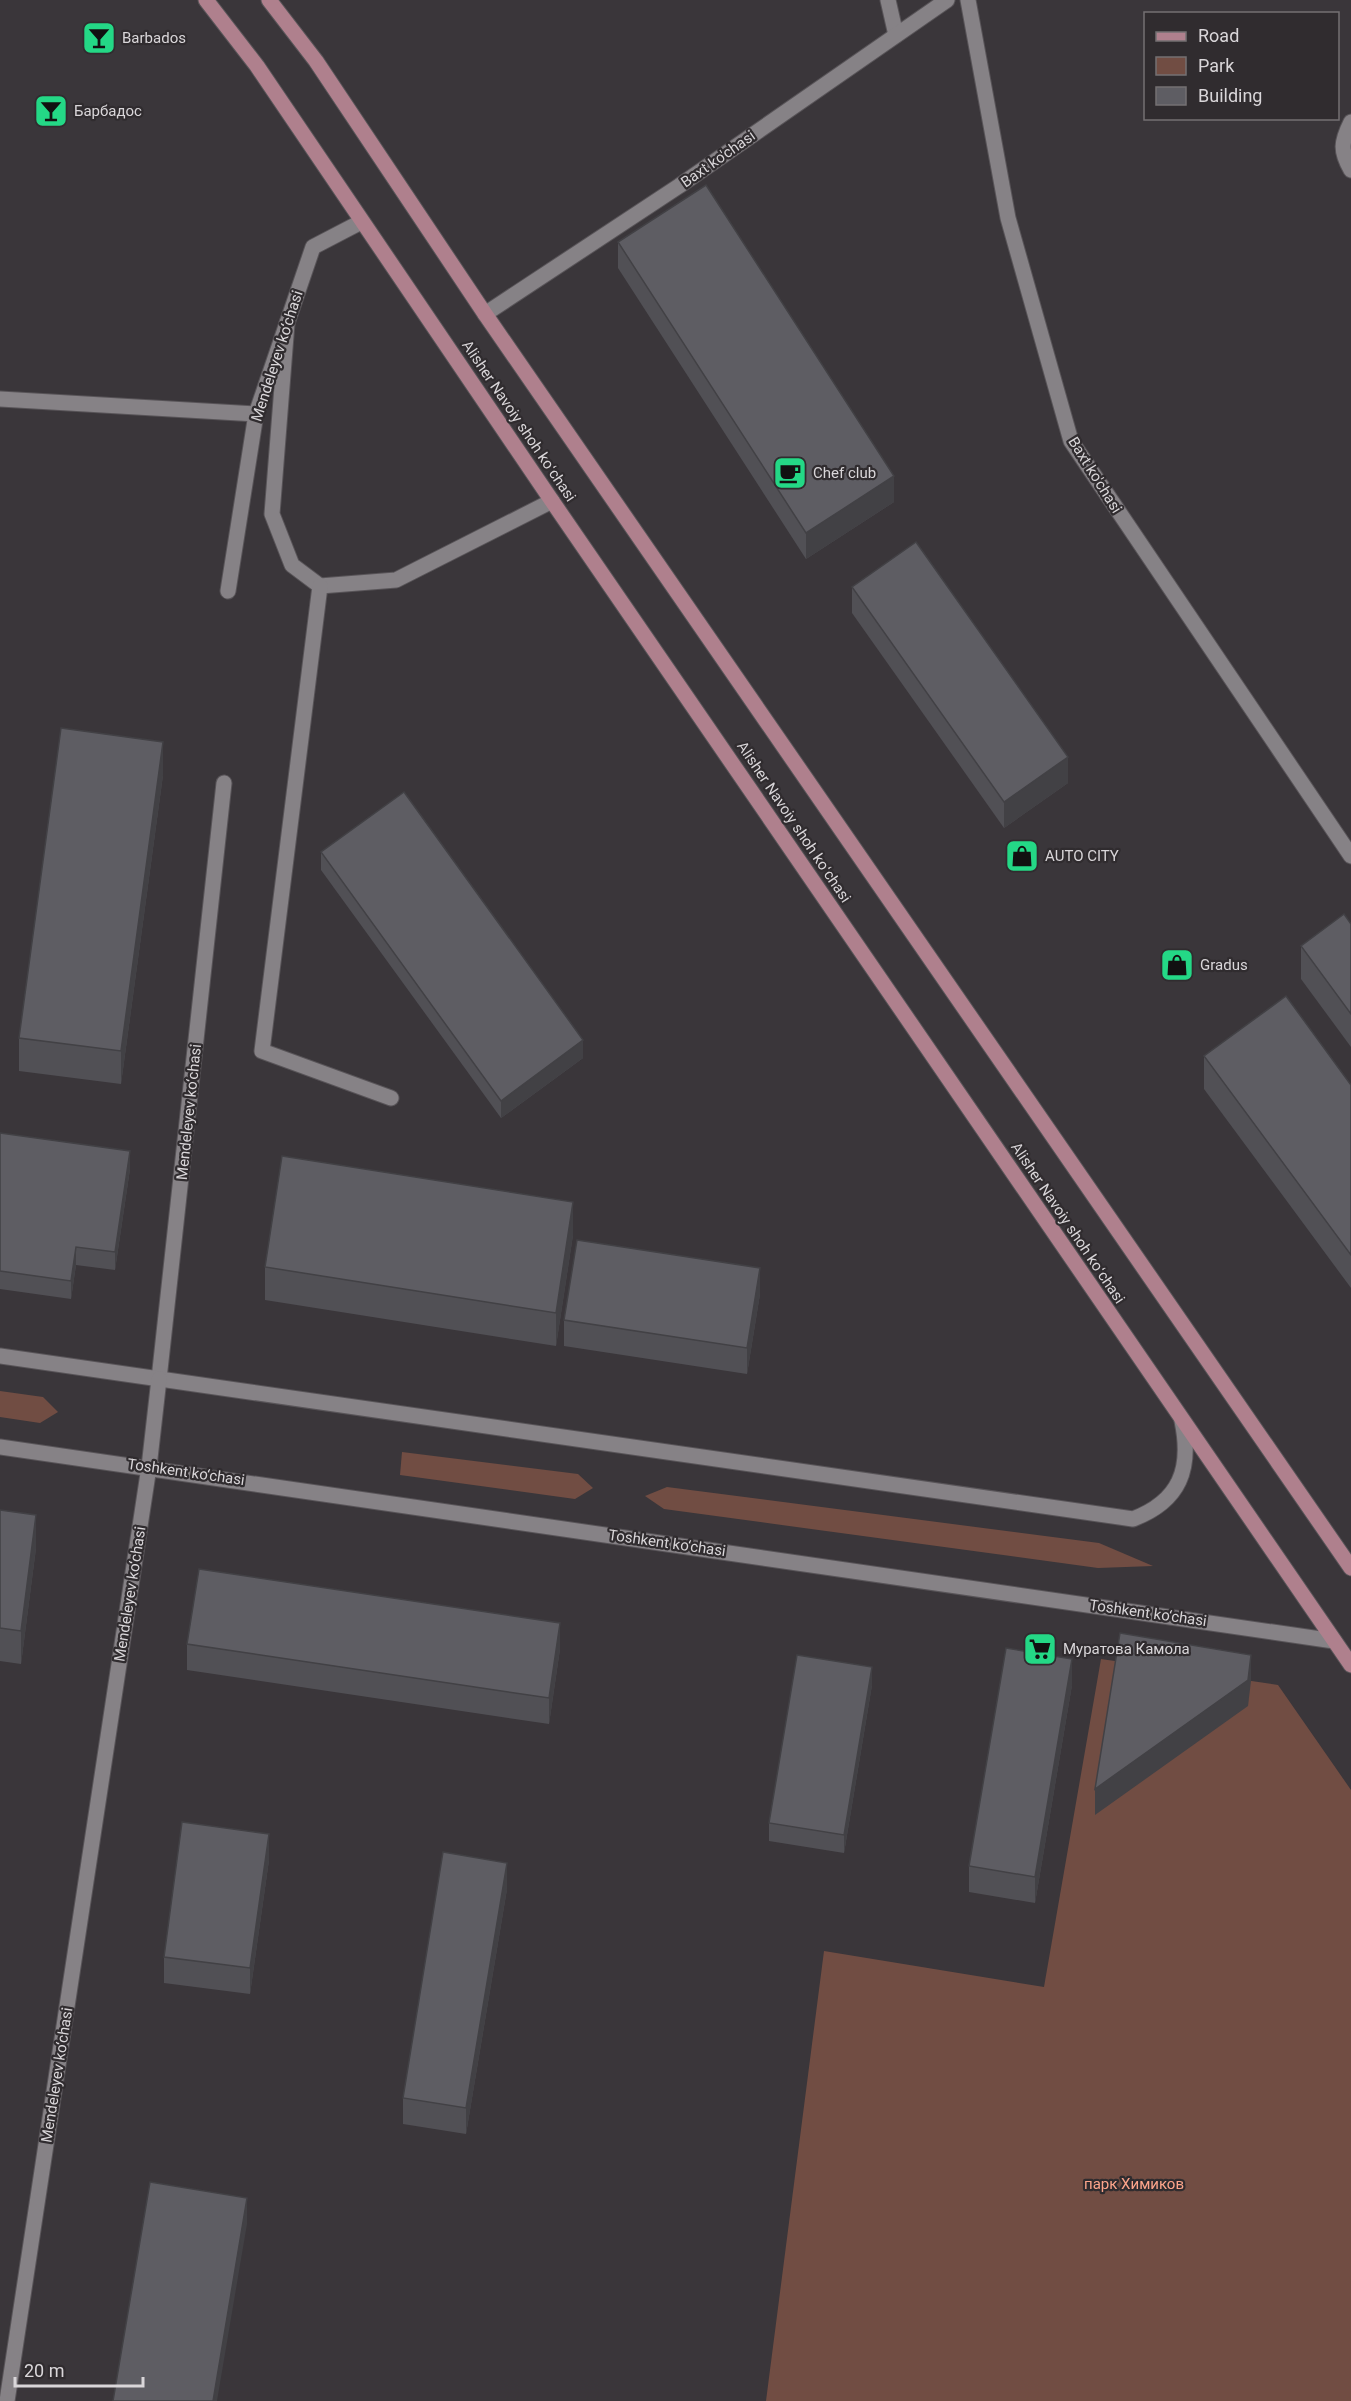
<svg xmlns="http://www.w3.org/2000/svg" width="1351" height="2401" viewBox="0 0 1351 2401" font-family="Roboto,sans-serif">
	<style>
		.green { fill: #714d43 }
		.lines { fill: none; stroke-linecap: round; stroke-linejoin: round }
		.service-casing { stroke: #585458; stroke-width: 17 }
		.minor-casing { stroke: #585458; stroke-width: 17 }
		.primary-casing { stroke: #585458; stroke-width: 17 }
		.service { stroke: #868286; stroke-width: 15 }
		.minor { stroke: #868286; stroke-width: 15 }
		.primary { stroke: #af808d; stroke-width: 15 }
		.wall { fill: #515055 }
		.shaded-wall { fill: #424145 }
		.building { fill: #5e5d63; stroke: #424145; stroke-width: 1.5 }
		.labels { text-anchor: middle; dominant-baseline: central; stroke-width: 4.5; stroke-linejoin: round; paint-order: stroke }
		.poi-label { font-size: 15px; fill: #d9d6d9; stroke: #302c2f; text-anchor: start }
		.street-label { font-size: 15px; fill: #d9d6d9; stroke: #302c2f }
		.park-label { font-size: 15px; fill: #fda58b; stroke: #302c2f }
	</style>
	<rect width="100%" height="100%" fill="#3a363a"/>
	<!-- green -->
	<g class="green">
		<polygon points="0,1391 43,1397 58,1412 40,1423 0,1417"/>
		<polygon points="402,1452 578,1474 593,1488 575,1499 400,1475"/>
		<polygon points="667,1487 1099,1543 1153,1566 1098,1568 664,1509 645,1496"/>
		<polygon points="1101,1659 1278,1685 1351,1790 1351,2401 766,2401 824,1951 1044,1987"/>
	</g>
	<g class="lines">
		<defs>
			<g id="service">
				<polyline points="287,323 272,514 292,565 320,586 396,580 552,501"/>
				<polyline points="0,399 256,414"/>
				<polyline points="320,586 262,1051 391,1098"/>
				<polyline points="228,591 256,414 313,247 361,222"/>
				<polyline points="159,1379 224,783"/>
			</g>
			<g id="minor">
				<polyline points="888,0 896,35"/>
				<polyline points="968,0 1008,218 1071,441 1351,856"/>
				<path d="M1351 122C1341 142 1340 151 1351 170"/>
				<polyline points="485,314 679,186 947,0"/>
				<path d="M0 1356 1133 1519C1180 1501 1192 1469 1182 1421"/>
				<polyline points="0,1447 1334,1641"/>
				<polyline points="7,2401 149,1467 159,1379"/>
			</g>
			<g id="primary">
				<polyline points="206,0 257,66 552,501 1351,1665"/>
				<polyline points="269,0 316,61 485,314 1351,1568"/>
			</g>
		</defs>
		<!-- service casing -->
		<use href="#service" class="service-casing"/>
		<!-- minor casing -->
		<use href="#minor" class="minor-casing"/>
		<!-- primary casing -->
		<use href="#primary" class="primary-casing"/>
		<!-- service -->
		<use href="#service" class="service"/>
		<!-- minor -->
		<use href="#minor" class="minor"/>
		<!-- primary -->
		<use href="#primary" class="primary"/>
	</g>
	<!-- wall -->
	<g class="wall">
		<polygon points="618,242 894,502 806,559 618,268"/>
		<polygon points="852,587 1068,783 1004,828 852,613"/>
		<polygon points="163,775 121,1084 19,1071 19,1038"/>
		<polygon points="321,852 583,1058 501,1118 321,870"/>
		<polygon points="1351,924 1351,1047 1301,979 1301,946"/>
		<polygon points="1204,1056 1351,1085 1351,1288 1204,1089"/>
		<polygon points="0,1133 130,1169 115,1270 76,1265 71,1299 0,1289"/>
		<polygon points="573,1235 556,1346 265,1300 265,1267"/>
		<polygon points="760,1294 747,1374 564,1346 564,1320"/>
		<polygon points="0,1510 36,1548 21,1664 0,1661"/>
		<polygon points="187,1644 560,1649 549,1724 187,1670"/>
		<polygon points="872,1685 844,1853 769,1841 769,1823"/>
		<polygon points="1072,1685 1035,1903 969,1892 969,1866"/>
		<polygon points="269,1860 250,1994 164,1983 164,1957"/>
		<polygon points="507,1889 466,2134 403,2124 403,2098"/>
	</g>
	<!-- shaded-wall -->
	<g class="shaded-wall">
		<polygon points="894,476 894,502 806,559 806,533"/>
		<polygon points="163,742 163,775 121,1084 121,1051"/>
		<polygon points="1068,757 1068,783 1004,828 1004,802"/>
		<polygon points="583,1040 583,1058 501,1118 501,1101"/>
		<polygon points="130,1151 130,1169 115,1270 115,1252"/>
		<polygon points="573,1202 573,1235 556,1346 556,1313"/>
		<polygon points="76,1247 76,1265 71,1299 71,1281"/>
		<polygon points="760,1268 760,1294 747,1374 747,1348"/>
		<polygon points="36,1515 36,1548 21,1664 21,1631"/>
		<polygon points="560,1623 560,1649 549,1724 549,1698"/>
		<polygon points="1251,1655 1251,1681 1248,1706 1095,1815 1095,1789"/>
		<polygon points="1072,1659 1072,1685 1035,1903 1035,1877"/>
		<polygon points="872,1667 872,1685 844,1853 844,1835"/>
		<polygon points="269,1834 269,1860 250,1994 250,1968"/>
		<polygon points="507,1863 507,1889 466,2134 466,2108"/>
		<polygon points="247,2198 247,2224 217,2401 213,2401"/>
	</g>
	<!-- building -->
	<g class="building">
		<polygon points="706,185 894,476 806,533 618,242"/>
		<polygon points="916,542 1068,757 1004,802 852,587"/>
		<polygon points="61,728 163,742 121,1051 19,1038"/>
		<polygon points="404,792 583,1040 501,1101 321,852"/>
		<polygon points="1344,914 1351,924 1351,1014 1301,946"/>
		<polygon points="1286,996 1351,1085 1351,1255 1204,1056"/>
		<polygon points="0,1133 130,1151 115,1252 76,1247 71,1281 0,1271"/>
		<polygon points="282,1156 573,1202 556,1313 265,1267"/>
		<polygon points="577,1240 760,1268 747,1348 564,1320"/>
		<polygon points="0,1510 36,1515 21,1631 0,1628"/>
		<polygon points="199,1569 560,1623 549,1698 187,1644"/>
		<polygon points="1120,1633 1251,1655 1248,1680 1095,1789"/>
		<polygon points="1006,1648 1072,1659 1035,1877 969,1866"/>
		<polygon points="797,1655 872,1667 844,1835 769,1823"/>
		<polygon points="182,1822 269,1834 250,1968 164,1957"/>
		<polygon points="443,1852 507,1863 466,2108 403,2098"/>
		<polygon points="150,2182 247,2198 213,2401 113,2401"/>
	</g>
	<!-- icons -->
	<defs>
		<symbol id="bar-square" viewBox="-11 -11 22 22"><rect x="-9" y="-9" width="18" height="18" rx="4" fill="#24d886" stroke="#302c2f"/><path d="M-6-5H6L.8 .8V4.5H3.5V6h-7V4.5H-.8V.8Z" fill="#111"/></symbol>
		<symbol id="cafe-square" viewBox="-11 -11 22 22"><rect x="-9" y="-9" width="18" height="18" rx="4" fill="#24d886" stroke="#302c2f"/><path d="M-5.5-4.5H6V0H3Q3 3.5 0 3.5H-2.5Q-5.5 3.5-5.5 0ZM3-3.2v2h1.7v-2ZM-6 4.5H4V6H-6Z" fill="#111"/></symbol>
		<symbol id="shop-square" viewBox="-11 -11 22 22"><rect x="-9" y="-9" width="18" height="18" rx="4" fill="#24d886" stroke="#302c2f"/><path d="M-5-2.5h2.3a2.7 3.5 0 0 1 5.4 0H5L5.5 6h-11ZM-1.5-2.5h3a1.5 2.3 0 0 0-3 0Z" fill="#111"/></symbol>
		<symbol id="supermarket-square" viewBox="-11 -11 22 22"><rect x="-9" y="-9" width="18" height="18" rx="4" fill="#24d886" stroke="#302c2f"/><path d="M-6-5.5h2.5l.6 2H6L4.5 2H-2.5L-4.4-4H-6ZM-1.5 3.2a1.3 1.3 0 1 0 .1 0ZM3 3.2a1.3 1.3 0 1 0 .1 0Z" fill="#111"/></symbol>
	</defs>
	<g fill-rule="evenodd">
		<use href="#bar-square" x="80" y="19" width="38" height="38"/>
		<use href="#bar-square" x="32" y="92" width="38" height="38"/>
		<use href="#cafe-square" x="771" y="454" width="38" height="38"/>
		<use href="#shop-square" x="1003" y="837" width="38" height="38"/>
		<use href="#shop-square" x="1158" y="946" width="38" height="38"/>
		<use href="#supermarket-square" x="1021" y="1630" width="38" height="38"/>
	</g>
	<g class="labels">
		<!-- poi labels -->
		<g class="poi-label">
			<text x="122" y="38">Barbados</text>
			<text x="74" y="111">Барбадос</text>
			<text x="813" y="473">Chef club</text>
			<text x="1045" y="856">AUTO CITY</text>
			<text x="1200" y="965">Gradus</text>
			<text x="1063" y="1649">Муратова Камола</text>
		</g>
		<!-- street labels -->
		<g class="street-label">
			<text transform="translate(718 159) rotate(-35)">Baxt ko'chasi</text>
			<text transform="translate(277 356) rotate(-72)">Mendeleyev ko‘chasi</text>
			<text transform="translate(519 421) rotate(56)">Alisher Navoiy shoh koʻchasi</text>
			<text transform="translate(1095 475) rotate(58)">Baxt ko'chasi</text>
			<text transform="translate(794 822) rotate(56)">Alisher Navoiy shoh koʻchasi</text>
			<text transform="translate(189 1112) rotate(-84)">Mendeleyev ko‘chasi</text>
			<text transform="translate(1068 1223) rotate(56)">Alisher Navoiy shoh koʻchasi</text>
			<text transform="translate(186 1472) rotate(8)">Toshkent ko‘chasi</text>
			<text transform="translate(667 1543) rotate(8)">Toshkent ko‘chasi</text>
			<text transform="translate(130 1594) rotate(-81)">Mendeleyev ko‘chasi</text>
			<text transform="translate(1148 1613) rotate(8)">Toshkent ko‘chasi</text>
			<text transform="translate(57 2075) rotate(-81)">Mendeleyev ko‘chasi</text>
		</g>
		<!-- park labels -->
		<g class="park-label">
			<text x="1134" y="2184">парк Химиков</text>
		</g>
	</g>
	<!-- legend -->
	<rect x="1144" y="12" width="195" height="108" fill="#302c2f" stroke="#747073" stroke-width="1.5"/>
	<rect x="1156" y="32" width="30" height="9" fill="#af808d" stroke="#747073" stroke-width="1.5"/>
	<text x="1198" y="42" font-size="18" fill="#d9d6d9">Road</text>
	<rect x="1156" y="57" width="30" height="18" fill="#714d43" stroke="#747073" stroke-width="1.5"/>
	<text x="1198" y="72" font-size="18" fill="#d9d6d9">Park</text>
	<rect x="1156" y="87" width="30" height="18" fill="#5e5d63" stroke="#747073" stroke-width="1.5"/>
	<text x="1198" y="102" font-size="18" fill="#d9d6d9">Building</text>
	<!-- scale -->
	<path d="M15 2377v9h128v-9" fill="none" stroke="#d9d6d9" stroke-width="3"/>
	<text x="24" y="2377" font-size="18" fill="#d9d6d9" stroke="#302c2f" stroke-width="4.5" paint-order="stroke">20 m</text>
</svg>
